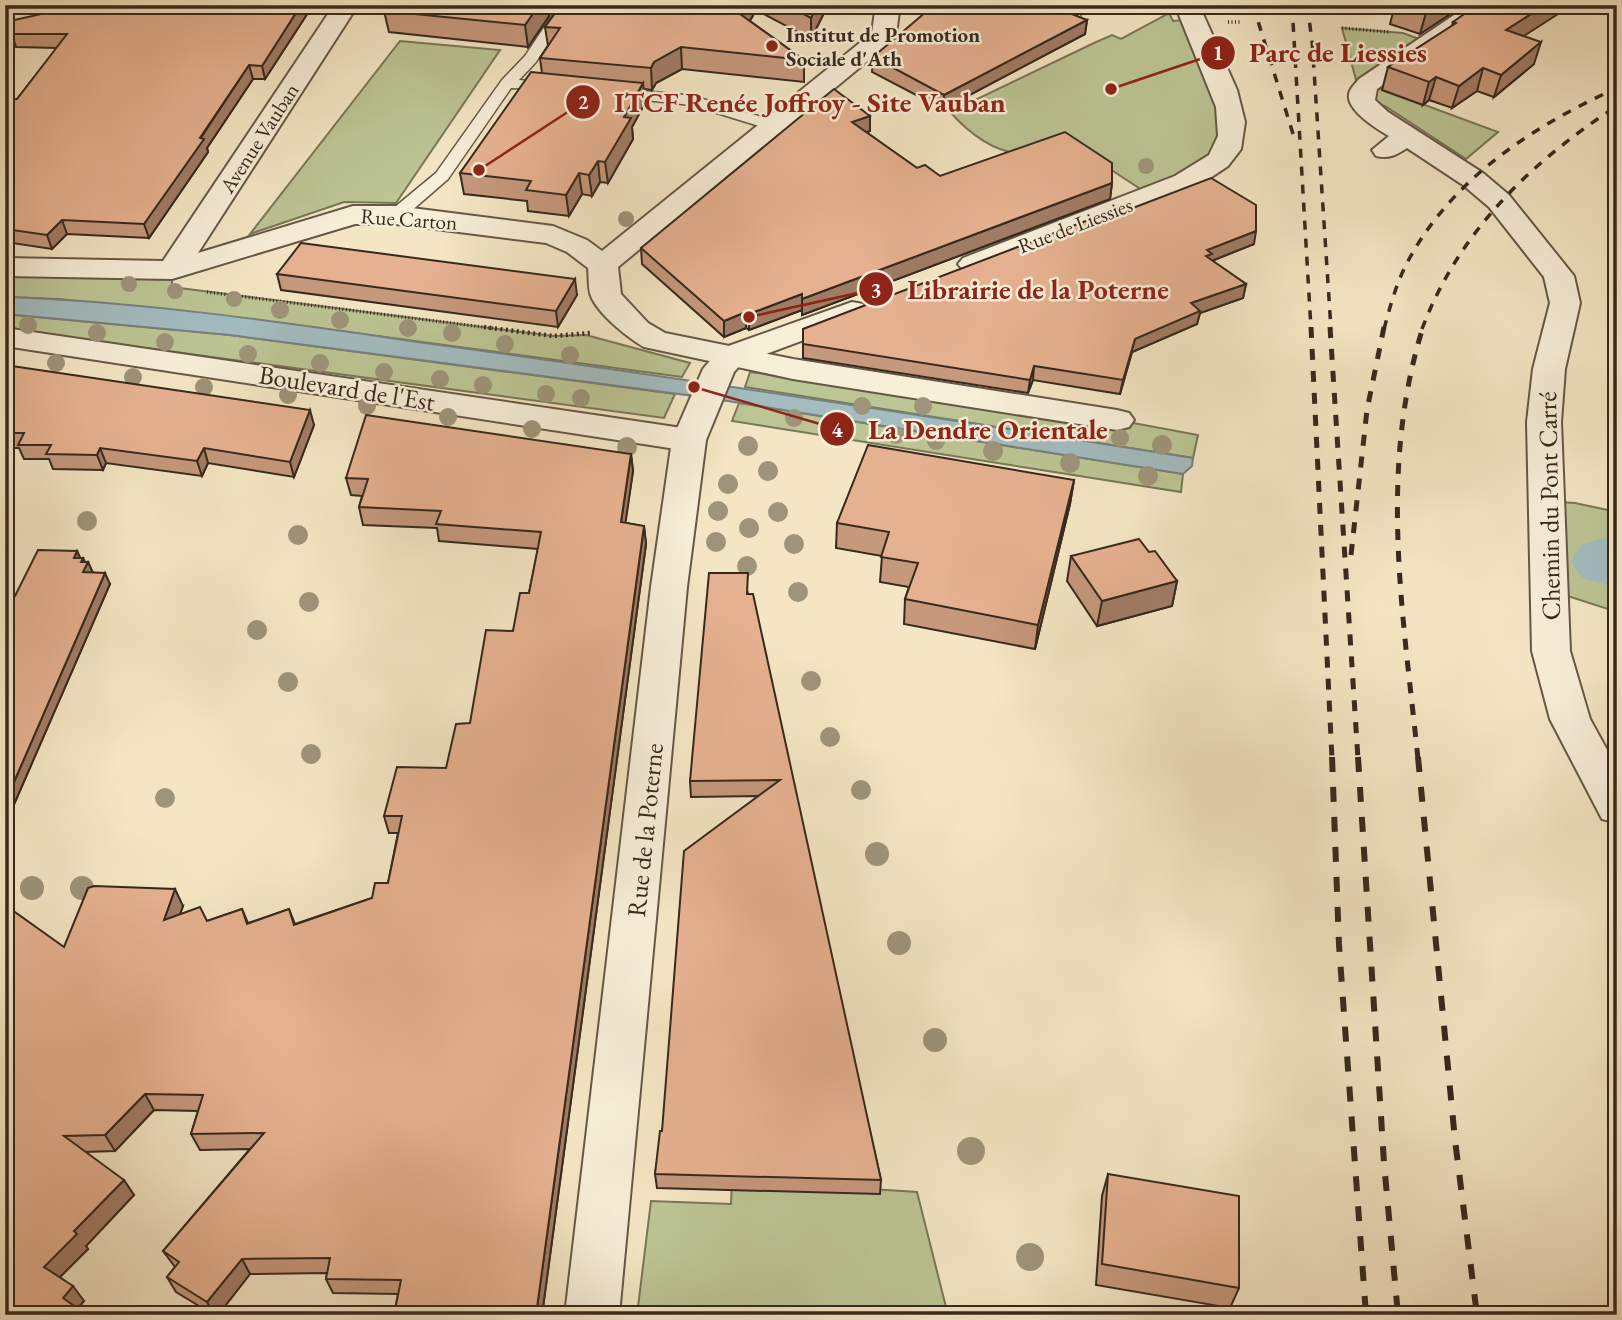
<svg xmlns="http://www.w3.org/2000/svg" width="1622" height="1320" viewBox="0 0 1622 1320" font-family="'EB Garamond',serif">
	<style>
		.green { fill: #bcc594; stroke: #797758; stroke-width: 2 }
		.water { fill: #a2bcc0; stroke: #77817f; stroke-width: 2 }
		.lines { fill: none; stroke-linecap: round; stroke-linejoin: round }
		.river { fill: #a2bcc0; fill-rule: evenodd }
		.service-casing { stroke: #665847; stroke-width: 3 }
		.minor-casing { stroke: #665847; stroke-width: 4 }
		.tertiary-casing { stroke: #665847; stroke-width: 4 }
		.path-far1 { stroke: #36291d; stroke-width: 3.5; stroke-dasharray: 1 2.5; stroke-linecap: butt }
		.path { stroke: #36291d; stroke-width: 4.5; stroke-dasharray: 2 3.5; stroke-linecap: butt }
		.service { fill: #f8efd9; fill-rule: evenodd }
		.minor { fill: #f8efd9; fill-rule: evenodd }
		.tertiary { fill: #f8efd9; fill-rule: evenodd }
		.rail-far2 { stroke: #36291d; stroke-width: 3.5; stroke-dasharray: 9 9; stroke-linecap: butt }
		.rail-far1 { stroke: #36291d; stroke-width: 5; stroke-dasharray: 11 11; stroke-linecap: butt }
		.rail { stroke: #36291d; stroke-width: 6; stroke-dasharray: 15 15; stroke-linecap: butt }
		.tree { fill: #9e9479 }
		.wall { fill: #c6987c; stroke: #36291d; stroke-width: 2 }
		.shaded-wall { fill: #a17c65; stroke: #36291d; stroke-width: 2 }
		.building { fill: #e6b190; stroke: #36291d; stroke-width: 2 }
		.poi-dot { fill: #8f2418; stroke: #f8efd9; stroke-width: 2.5 }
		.labels { text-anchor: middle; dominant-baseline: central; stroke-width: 5; stroke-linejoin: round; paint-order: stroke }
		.far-poi-label { font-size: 21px; font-weight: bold; fill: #36291d; stroke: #f8efd9; text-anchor: start }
		.far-street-label { font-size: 21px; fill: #36291d; stroke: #f8efd9 }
		.street-label { font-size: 26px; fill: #36291d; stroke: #f8efd9 }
		.leader { fill: none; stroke: #8f2418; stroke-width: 2.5 }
		.callout-dot { fill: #8f2418; stroke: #f8efd9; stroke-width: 2.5 }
		.mark-label { font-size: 21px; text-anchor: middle; font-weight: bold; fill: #fff }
		.callout-label { font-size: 28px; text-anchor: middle; font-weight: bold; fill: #8f2418; stroke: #f8efd9; stroke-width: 5; stroke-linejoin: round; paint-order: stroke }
	</style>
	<rect width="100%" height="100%" fill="#f4e6c4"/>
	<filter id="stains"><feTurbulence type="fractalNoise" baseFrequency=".00286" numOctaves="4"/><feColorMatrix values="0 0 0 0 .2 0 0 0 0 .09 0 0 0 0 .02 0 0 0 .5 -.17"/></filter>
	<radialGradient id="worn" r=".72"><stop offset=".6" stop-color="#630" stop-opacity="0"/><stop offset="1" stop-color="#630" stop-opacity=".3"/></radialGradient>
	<!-- green -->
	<g class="green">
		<path d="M1169 13 1173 21 1194 19 1230 140 1151 196 1072 144C1057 147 1037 155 1022 154 993 152 968 132 950 112L1094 43 1112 35 1121 39Z"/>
		<polygon points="1342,28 1403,33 1427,42 1368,84 1498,132 1466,159 1385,106 1362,102"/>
		<polygon points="400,41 500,50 396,203 344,202 250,234"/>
		<polygon points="5,267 172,270 172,287 553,336 586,335 690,363 682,377 243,318 58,299 5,297"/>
		<polygon points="5,314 230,335 675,394 664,418 5,329"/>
		<polygon points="750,372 1117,420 1198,435 1193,458 745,387"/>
		<polygon points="739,403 1183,474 1181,492 732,421"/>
		<polygon points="1546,501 1575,503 1617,512 1617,612 1549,590"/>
		<polygon points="732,1180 917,1192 948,1315 637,1315 651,1201 731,1204"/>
	</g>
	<!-- water -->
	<path class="water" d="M5 297C156 302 305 326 454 347 701 381 947 419 1193 458L1192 466 1183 474 709 398 230 335 5 314Z"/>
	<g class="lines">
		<!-- river -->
		<polygon class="river" points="1606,538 1617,540 1617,587 1582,578 1571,561 1582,544"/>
		<defs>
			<g id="service">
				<polygon points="559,5 573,5 536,62 519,80 557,84 560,87 557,90 511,88 448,179 402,219 390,219 388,215 390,211 436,173 502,80 525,56"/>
				<polygon points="869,5 920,5 887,15"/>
				<polygon points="614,88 693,96 781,123 783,126 775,131 691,105 609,96 606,93"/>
			</g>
			<g id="minor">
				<path d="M334 5H358L198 253 353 206H396L553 226 587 240 602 251 872 33 875 11 879 6 893 5 899 11 896 35 893 40 618 267 621 294 648 323 665 333 793 359 1117 410 1129 413 1134 420 1129 427 1117 430 793 379 644 347C628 338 598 314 591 296 588 289 589 277 588 268L567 252 546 243 396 224H355L172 279 5 276V258L163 261Z"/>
				<path d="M1469 5H1498L1377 89 1375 100 1388 112 1483 173 1509 195 1574 276 1580 303 1565 369 1561 422 1570 651 1590 719 1617 768V823L1602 819 1550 719 1532 651 1527 422 1533 369 1550 303 1544 277 1489 207 1463 185 1407 148C1396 155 1390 159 1376 156L1372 150 1389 136C1377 129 1346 110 1349 94 1350 88 1356 83 1359 79Z"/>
				<polygon points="5,328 689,429 701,433 706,440 701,447 689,451 5,346"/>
			</g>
			<g id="tertiary">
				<polygon points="1175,5 1199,5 1237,90 1245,122 1241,149 1228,166 1195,188 983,270 973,273 963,270 958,264 963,258 1175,176 1209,155 1218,136 1216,107"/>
				<polygon points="852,302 863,304 867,311 863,318 742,363 734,372 706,440 687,587 619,1315 565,1315 651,587 672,440 703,369 720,349"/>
			</g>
		</defs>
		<!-- service casing -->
		<use href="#service" class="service-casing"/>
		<!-- minor casing -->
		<use href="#minor" class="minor-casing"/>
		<!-- tertiary casing -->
		<use href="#tertiary" class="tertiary-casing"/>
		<!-- path-far1 -->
		<g class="path-far1">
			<polyline points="1074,18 1102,5"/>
			<polyline points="1228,22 1241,22"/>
			<polyline points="1342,28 1389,32"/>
			<polyline points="207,292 498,329"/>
		</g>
		<!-- path -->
		<polyline class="path" points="484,327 553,336 591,333"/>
		<!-- service -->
		<use href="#service" class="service"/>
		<!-- minor -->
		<use href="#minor" class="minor"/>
		<!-- tertiary -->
		<use href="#tertiary" class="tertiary"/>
		<!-- rail-far2 -->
		<g class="rail-far2">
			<polyline points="1253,5 1294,137"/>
			<polyline points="1292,5 1311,329"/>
			<polyline points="1307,5 1312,40 1331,329"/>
			<path d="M1384 329C1390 307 1396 284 1407 263 1451 179 1533 126 1617 88"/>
			<path d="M1422 329C1459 231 1531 162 1617 106"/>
		</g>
		<!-- rail-far1 -->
		<g class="rail-far1">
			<polyline points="1311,327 1332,759"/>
			<polyline points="1330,327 1358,759"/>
			<polyline points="1351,555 1367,410 1384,327"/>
			<path d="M1418 759C1403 612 1378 471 1423 327"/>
		</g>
		<!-- rail -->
		<g class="rail">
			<polyline points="1332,757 1339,945 1366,1315"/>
			<polyline points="1358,757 1384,1163 1398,1315"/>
			<polyline points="1418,757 1455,1140 1477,1315"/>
		</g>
	</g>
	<!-- trees -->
	<g class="tree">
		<circle cx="1146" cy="166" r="8"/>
		<circle cx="626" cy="219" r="8"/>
		<circle cx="129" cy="284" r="8"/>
		<circle cx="175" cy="291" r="8"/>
		<circle cx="234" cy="299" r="8"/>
		<circle cx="280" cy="310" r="9"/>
		<circle cx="340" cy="320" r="9"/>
		<circle cx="28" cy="325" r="9"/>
		<circle cx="408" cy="328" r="9"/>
		<circle cx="97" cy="333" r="9"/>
		<circle cx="452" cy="333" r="9"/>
		<circle cx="165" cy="342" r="9"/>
		<circle cx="505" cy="344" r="9"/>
		<circle cx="248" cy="354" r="9"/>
		<circle cx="570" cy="355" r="9"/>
		<circle cx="56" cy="363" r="9"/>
		<circle cx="320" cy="363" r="9"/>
		<circle cx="384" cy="372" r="9"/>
		<circle cx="133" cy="377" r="9"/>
		<circle cx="440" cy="379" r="9"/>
		<circle cx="483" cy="385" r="9"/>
		<circle cx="204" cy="387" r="9"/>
		<circle cx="546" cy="394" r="9"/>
		<circle cx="288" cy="395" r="9"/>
		<circle cx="581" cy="398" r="9"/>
		<circle cx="367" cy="406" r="9"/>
		<circle cx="862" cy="406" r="9"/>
		<circle cx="923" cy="406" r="9"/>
		<circle cx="448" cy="417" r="9"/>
		<circle cx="794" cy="418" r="9"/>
		<circle cx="841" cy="426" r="9"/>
		<circle cx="532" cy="429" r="9"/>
		<circle cx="896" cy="435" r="9"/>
		<circle cx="1120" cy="438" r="9"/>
		<circle cx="936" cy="441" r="9"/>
		<circle cx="1162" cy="445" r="10"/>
		<circle cx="748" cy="446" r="10"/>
		<circle cx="627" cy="447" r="10"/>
		<circle cx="993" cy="451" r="10"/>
		<circle cx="1070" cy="463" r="10"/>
		<circle cx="768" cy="471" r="10"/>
		<circle cx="1148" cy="476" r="10"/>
		<circle cx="728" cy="484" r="10"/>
		<circle cx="718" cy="511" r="10"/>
		<circle cx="778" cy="512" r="10"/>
		<circle cx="87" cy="521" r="10"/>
		<circle cx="749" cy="528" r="10"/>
		<circle cx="298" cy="535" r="10"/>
		<circle cx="716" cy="542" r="10"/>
		<circle cx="794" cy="544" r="10"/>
		<circle cx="747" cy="566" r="10"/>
		<circle cx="798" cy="592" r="10"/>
		<circle cx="309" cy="602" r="10"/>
		<circle cx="257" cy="630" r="10"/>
		<circle cx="811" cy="681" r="10"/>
		<circle cx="288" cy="682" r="10"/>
		<circle cx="830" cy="737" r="10"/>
		<circle cx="311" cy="754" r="10"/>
		<circle cx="861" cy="790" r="10"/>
		<circle cx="165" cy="798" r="10"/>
		<circle cx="877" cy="854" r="12"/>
		<circle cx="32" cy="888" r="12"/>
		<circle cx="82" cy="888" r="12"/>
		<circle cx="899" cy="943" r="12"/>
		<circle cx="935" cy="1040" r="12"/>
		<circle cx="971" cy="1151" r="14"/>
		<circle cx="1030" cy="1257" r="14"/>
	</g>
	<!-- wall -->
	<g class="wall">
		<polygon points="313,5 265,79 253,79 207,148 208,152 149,238 67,234 52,249 5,242 5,100 17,99 57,48 16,47 12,34"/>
		<polygon points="389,5 548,5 549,16 528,47 389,32 384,11"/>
		<polygon points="561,5 828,5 811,39 756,10 750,21 804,60 804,82 682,69 656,83 652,90 644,89 645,103 632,127 633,139 608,183 600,182 592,196 582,194 569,216 528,211 527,201 464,194 460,173 542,73 540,58 548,46 545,27"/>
		<polygon points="1395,5 1464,5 1420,34 1390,24"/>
		<polygon points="1087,20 1085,34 943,109 872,72 873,57"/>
		<polygon points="1453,22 1524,36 1534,64 1494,97 1477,91 1452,108 1429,100 1423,105 1382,90 1388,67 1452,26"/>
		<polygon points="870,116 870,131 866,132 917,168 940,176 1112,183 1110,199 802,315 802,310 749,330 746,328 724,337 642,264 641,248"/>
		<polygon points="1254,244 1212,261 1246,284 1243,298 1200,313 1197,324 1132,352 1120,394 1033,380 1028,393 803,358 803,329"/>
		<polygon points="277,274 577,295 558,327 281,290"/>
		<polygon points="5,365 314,425 294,477 208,463 202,476 106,463 103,470 53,469 49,459 24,459 19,448 5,448"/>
		<polygon points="631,454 633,471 625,523 644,526 646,544 542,1315 394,1315 398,1294 333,1293 326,1279 327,1273 250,1274 218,1315 214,1315 176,1292 167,1277 175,1267 163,1251 250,1149 200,1150 191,1134 198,1111 154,1110 115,1151 85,1152 134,1195 86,1246 88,1249 60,1277 84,1301 78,1308 5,1315 64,947 183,906 180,914 207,921 242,909 248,923 289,909 295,924 372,898 388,883 398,833 389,833 384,816 446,768 470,723 513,631 529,593 538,549 439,541 437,528 363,525 359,507 362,496 351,495 346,478"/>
		<polygon points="1074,480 1070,504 1035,649 904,624 905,599 909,587 880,582 882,556 836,548 837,523"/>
		<polygon points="77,551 80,558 83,558 85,562 88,562 93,573 110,584 12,809 5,809 5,596 15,596"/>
		<polygon points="1149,552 1177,581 1172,606 1097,626 1067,581 1071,556"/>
		<polygon points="748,594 881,1180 880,1194 657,1188 655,1174 662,1131 758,796 691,797 690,781"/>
		<polygon points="1108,1174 1239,1288 1230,1308 1096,1285 1102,1196"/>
	</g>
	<!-- shaded-wall -->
	<g class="shaded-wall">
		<polygon points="301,5 313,5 265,79 262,66"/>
		<polygon points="539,5 548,5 549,16 528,47 525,25"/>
		<polygon points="746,5 756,5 756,10 741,36 740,14"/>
		<polygon points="817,5 828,5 811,39 811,18"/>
		<polygon points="1438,5 1464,5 1420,34 1426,13"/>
		<polygon points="1545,5 1572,5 1499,52 1506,30"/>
		<polygon points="1087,20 1085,34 943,109 944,95"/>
		<polygon points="1541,42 1534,64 1494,97 1501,75"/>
		<polygon points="681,47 682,69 656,83 652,90 651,68 654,62"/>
		<polygon points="249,65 253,79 207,148 208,152 149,238 144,224"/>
		<polygon points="1483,68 1477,91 1452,108 1459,86"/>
		<polygon points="1436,77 1429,100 1423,105 1429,82"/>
		<polygon points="643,83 645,103 632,127 633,139 608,183 605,162 624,117"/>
		<polygon points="870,116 870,131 851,137 852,122"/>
		<polygon points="598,161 600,182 592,196 589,175"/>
		<polygon points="579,173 582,194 569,216 566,195"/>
		<polygon points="1112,183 1110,199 802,315 802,299"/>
		<polygon points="62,220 67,234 52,249 47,235"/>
		<polygon points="1256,231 1254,244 1211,261 1204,270 1207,250"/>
		<polygon points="575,279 577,295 558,327 556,311"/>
		<polygon points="1246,284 1243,298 1200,313 1197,324 1132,352 1120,394 1123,380 1135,339 1191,303"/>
		<polygon points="802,294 802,310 749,330 749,314"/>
		<polygon points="746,312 746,328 724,337 724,321"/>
		<polygon points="1034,366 1033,380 1028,393 1030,380"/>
		<polygon points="310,410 314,425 294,477 290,462"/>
		<polygon points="100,448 106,463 103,470 97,455"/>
		<polygon points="204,448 208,463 202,476 197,461"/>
		<polygon points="631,454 633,471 623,540 621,522"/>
		<polygon points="1074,480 1070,504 1035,649 1038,625"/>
		<polygon points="644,526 646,544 542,1315 536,1315"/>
		<polygon points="77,551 81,560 83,558 86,566 88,562 93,573 88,583 74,558"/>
		<polygon points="105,573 110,584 12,809 7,798"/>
		<polygon points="1177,581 1172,606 1097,626 1102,601"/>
		<polygon points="175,889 183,906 172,937 164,920"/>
		<polygon points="145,1094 154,1110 115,1151 105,1135"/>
		<polygon points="124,1180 134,1195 86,1246 88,1249 55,1282 44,1267 74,1231"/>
		<polygon points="242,1259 250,1274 218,1315 215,1315 207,1302"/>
		<polygon points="73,1286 84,1301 74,1312 63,1298"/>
	</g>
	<!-- building -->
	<g class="building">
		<polygon points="81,5 301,5 262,66 249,65 200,138 204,139 144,224 62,220 47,235 5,229 5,100 17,99 67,34 12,34 10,21"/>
		<polygon points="389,5 539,5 525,25 384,11"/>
		<polygon points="561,5 746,5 740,14 804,60 681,47 654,62 651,68 540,58 560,28 545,27"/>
		<polygon points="787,5 817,5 811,18"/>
		<polygon points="934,5 1049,5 1087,20 944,95 873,57"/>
		<polygon points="1405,5 1438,5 1426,13"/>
		<polygon points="1477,5 1545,5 1506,30 1541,42 1501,75 1483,68 1459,86 1436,77 1429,82 1388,67 1456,23 1453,22"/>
		<polygon points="531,72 643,83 624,117 631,118 605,162 598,161 589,175 579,173 566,195 526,190 531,181 460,173"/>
		<polygon points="834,89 870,116 852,122 917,168 925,165 940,176 1065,132 1112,163 1112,183 802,299 802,294 749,314 746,312 724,321 641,248"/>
		<polygon points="1211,178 1256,205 1256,231 1207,250 1212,254 1206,256 1246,284 1191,303 1200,311 1135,339 1123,380 1034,366 1030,380 803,344 803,329 1112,211 1112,216"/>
		<polygon points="301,243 575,279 556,311 277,274"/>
		<polygon points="5,365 310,410 290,462 204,448 197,461 100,448 97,455 46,454 51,445 18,445 24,433 5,433"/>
		<polygon points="366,415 631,454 621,522 644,526 536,1315 394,1315 401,1280 326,1279 330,1258 242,1259 207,1302 167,1277 179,1262 163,1251 264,1133 191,1134 203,1095 145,1094 105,1135 64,1136 124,1180 74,1231 77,1234 44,1267 73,1286 63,1298 87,1315 5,1315 5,905 64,947 88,888 94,886 175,889 164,920 200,907 207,921 242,909 247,924 289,909 294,925 372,898 375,883 388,883 402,816 384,816 397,767 446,768 456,724 470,723 486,630 513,631 520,593 529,593 541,532 436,524 441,511 359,507 368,479 346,478"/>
		<polygon points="868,445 1074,480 1038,625 905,599 918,563 881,557 889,532 837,523"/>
		<polygon points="1139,539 1149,552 1155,551 1177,581 1102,601 1071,556"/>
		<polygon points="38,550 77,551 74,558 83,558 81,562 88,562 83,572 105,573 7,798 5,798 5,596 15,596"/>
		<polygon points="709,573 748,573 747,594 753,594 881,1180 655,1174 660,1131 662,1131 684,851 780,780 690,781"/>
		<polygon points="1108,1174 1239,1196 1239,1288 1102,1264"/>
	</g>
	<!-- markers -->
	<circle class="poi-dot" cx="772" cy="46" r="7"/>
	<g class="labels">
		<!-- far-poi labels -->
		<g class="far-poi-label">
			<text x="786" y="34">Institut de Promotion<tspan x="786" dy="24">Sociale d'Ath</tspan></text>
		</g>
		<!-- far-street labels -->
		<g class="far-street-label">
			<text transform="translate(259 138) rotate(-57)">Avenue Vauban</text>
			<text transform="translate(409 219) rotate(4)">Rue Carton</text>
			<text transform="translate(1075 225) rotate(-21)">Rue de Liessies</text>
		</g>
		<!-- street labels -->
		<g class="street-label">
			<text transform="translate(347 388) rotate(9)">Boulevard de l'Est</text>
			<text transform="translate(1549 506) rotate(-91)">Chemin du Pont Carré</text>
			<text transform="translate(645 830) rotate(-84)">Rue de la Poterne</text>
		</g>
	</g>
	<!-- callouts -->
	<path class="leader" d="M1111 89L1218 53M479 170L583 102M749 317L876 289M694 387L837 429"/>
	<g class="callout-dot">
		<circle cx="1111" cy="89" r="7"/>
		<circle cx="479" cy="170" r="7"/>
		<circle cx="749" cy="317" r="7"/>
		<circle cx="694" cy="387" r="7"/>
		<circle cx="1218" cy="53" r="18"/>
		<circle cx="583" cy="102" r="18"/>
		<circle cx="876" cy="289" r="18"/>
		<circle cx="837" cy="429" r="18"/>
	</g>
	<g class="mark-label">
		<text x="1218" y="60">1</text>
		<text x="583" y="109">2</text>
		<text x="876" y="297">3</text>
		<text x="837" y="437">4</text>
	</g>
	<g class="callout-label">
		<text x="1338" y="62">Parc de Liessies</text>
		<text x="810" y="112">ITCF Renée Joffroy - Site Vauban</text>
		<text x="1038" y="299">Librairie de la Poterne</text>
		<text x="988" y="439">La Dendre Orientale</text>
	</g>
	<!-- margin -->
	<rect width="1622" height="1320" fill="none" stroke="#f4e6c4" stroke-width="28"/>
	<rect x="7" y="7" width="1608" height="1306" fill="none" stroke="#36291d" stroke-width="3.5"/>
	<rect x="14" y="14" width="1594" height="1292" fill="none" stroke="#36291d" stroke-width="2"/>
	<rect width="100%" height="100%" filter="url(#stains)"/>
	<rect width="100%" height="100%" fill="url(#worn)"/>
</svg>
